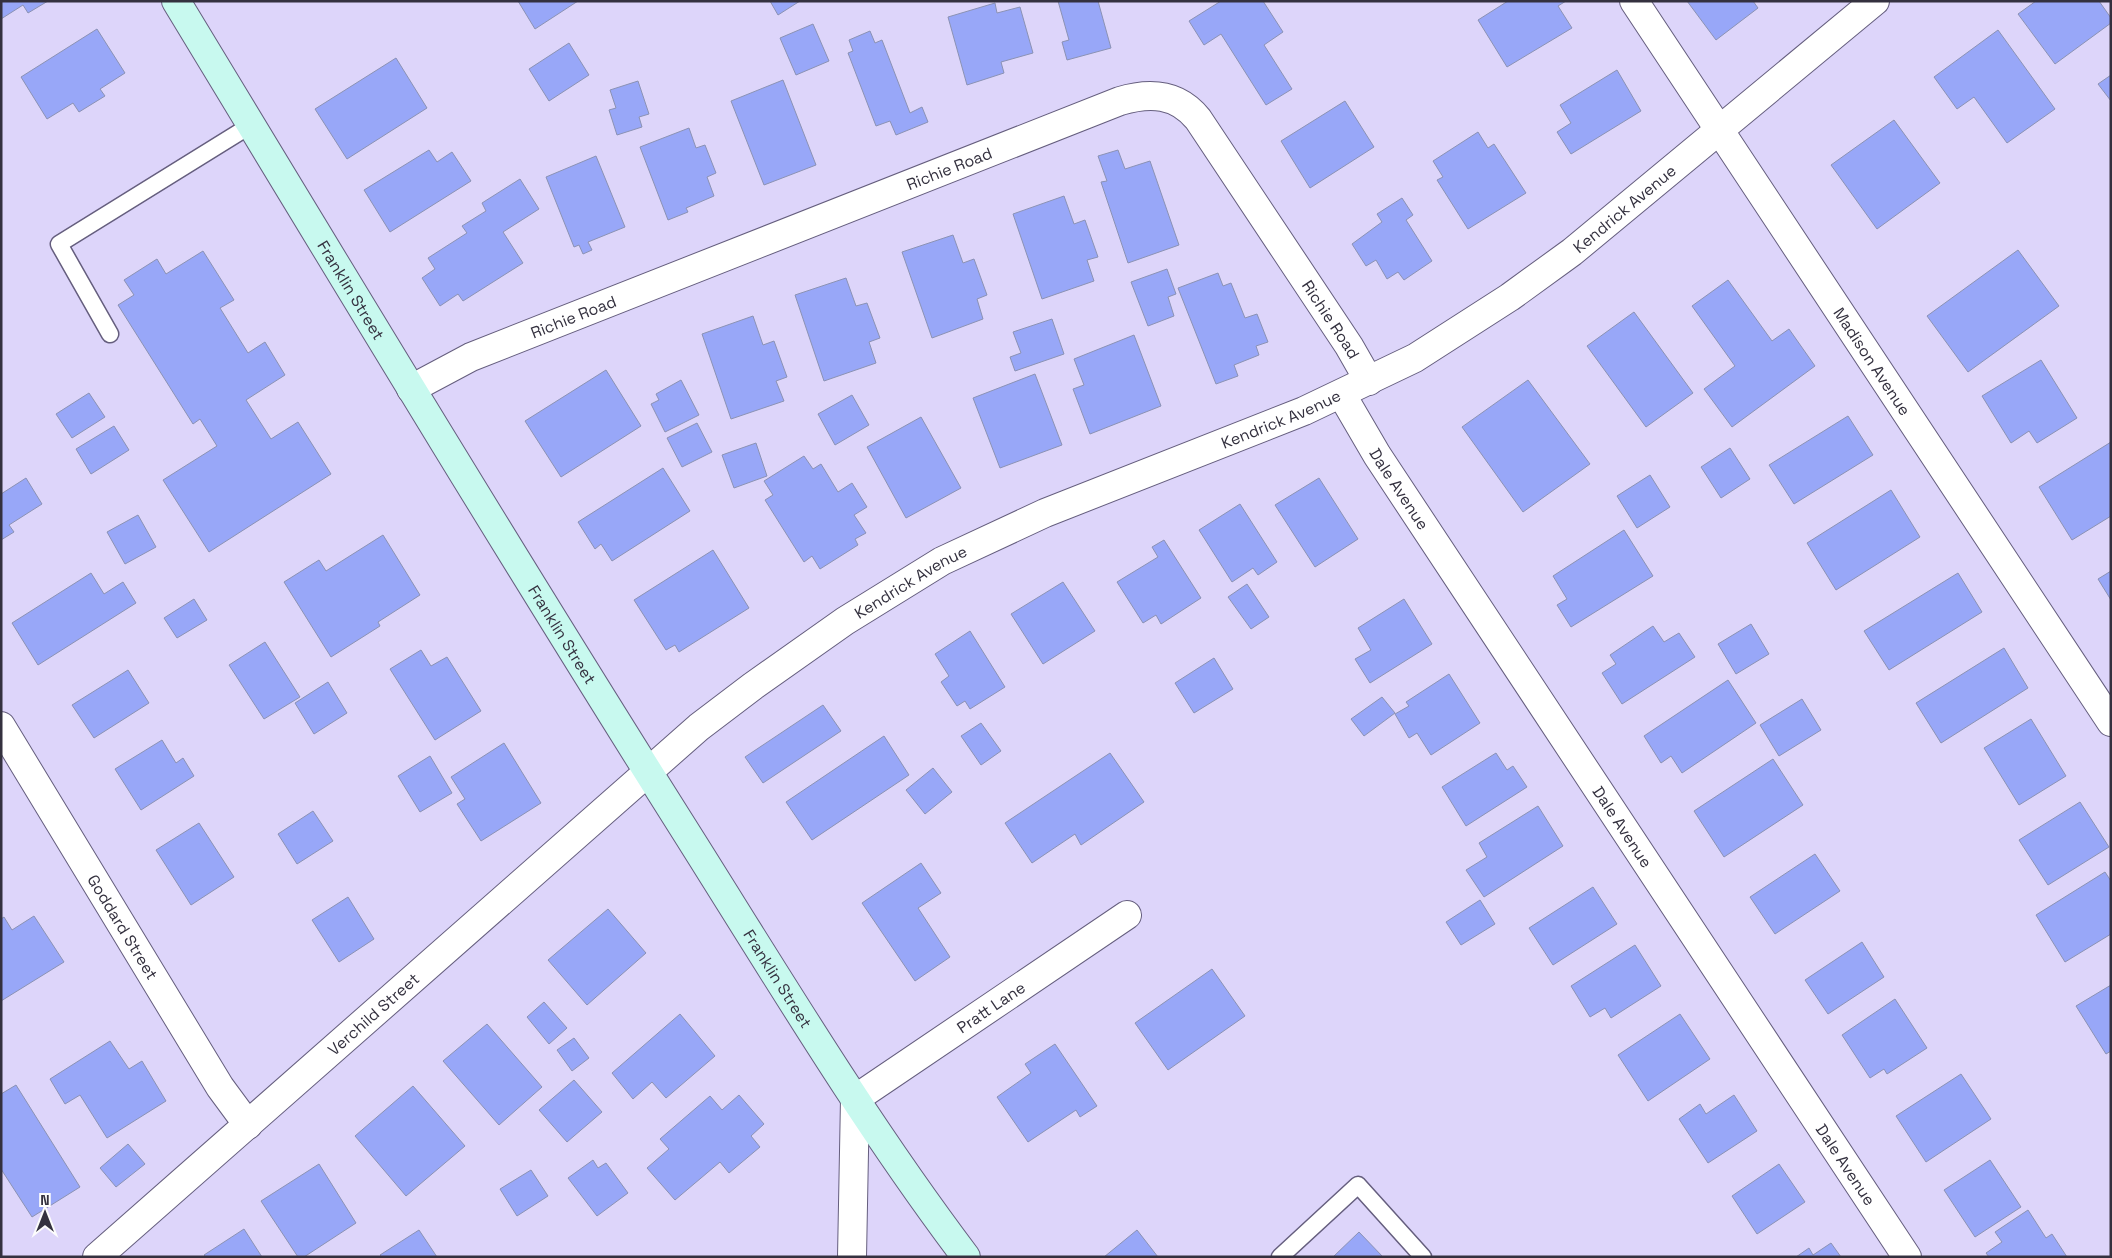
<svg xmlns="http://www.w3.org/2000/svg" width="2112" height="1258" viewBox="0 0 2112 1258" font-family="'Space Grotesk',sans-serif">
	<style>
		.building { fill: #98a7f8; stroke: #8b92b4 }
		.lines { fill: none; stroke-linecap: round; stroke-linejoin: round }
		.service-casing { stroke: #655e7e; stroke-width: 19 }
		.minor-casing { stroke: #655e7e; stroke-width: 30 }
		.tertiary-casing { stroke: #655e7e; stroke-width: 30 }
		.secondary-casing { stroke: #655e7e; stroke-width: 30 }
		.service { stroke: #fff; stroke-width: 16 }
		.minor { stroke: #fff; stroke-width: 28 }
		.tertiary { stroke: #fff; stroke-width: 28 }
		.secondary { stroke: #c8f9ef; stroke-width: 28 }
		.labels { text-anchor: middle; dominant-baseline: central; stroke-width: 4; stroke-linejoin: round; paint-order: stroke }
		.street-label { font-size: 16px; fill: #34313f; stroke: #fcfcfc }
	</style>
	<rect width="100%" height="100%" fill="#ddd5fa"/>
	<!-- building -->
	<g class="building">
		<polygon points="1,1 48,1 28,13 23,5 1,19"/>
		<polygon points="518,1 578,1 535,29"/>
		<polygon points="770,1 800,1 778,15"/>
		<polygon points="1058,1 1098,1 1111,48 1067,60 1062,42 1069,40"/>
		<polygon points="1221,1 1263,1 1283,32 1264,45 1292,89 1266,105 1221,34 1204,45 1189,21"/>
		<polygon points="1508,1 1566,1 1558,6 1572,28 1507,67 1478,20"/>
		<polygon points="1687,1 1753,1 1758,8 1716,40"/>
		<polygon points="2036,1 2099,1 2111,18 2111,23 2055,64 2018,14"/>
		<polygon points="995,3 997,13 1020,7 1033,53 1001,62 1004,73 967,85 948,17"/>
		<polygon points="813,24 829,61 796,75 780,38"/>
		<polygon points="97,29 125,73 100,89 105,96 79,112 73,103 47,119 21,77"/>
		<polygon points="1998,30 2055,109 2007,143 1974,97 1957,109 1934,77"/>
		<polygon points="870,31 875,43 882,40 910,113 922,107 928,122 896,135 890,121 876,126 848,53 853,51 849,40"/>
		<polygon points="569,43 589,75 549,101 529,69"/>
		<polygon points="396,58 427,108 347,159 315,109"/>
		<polygon points="1617,70 1641,111 1571,154 1557,132 1571,123 1560,105"/>
		<polygon points="2111,75 2111,101 2098,84"/>
		<polygon points="783,80 816,165 764,185 731,101"/>
		<polygon points="638,81 649,114 639,117 642,127 617,135 609,110 616,108 610,90"/>
		<polygon points="1345,101 1374,147 1310,188 1281,141"/>
		<polygon points="1894,120 1940,183 1877,229 1831,165"/>
		<polygon points="689,128 696,148 705,145 716,173 707,177 714,196 686,208 688,212 668,220 640,147"/>
		<polygon points="1478,132 1488,148 1494,144 1526,193 1468,229 1437,180 1443,177 1433,161"/>
		<polygon points="429,150 437,162 452,152 471,181 390,232 364,190"/>
		<polygon points="1118,150 1125,169 1150,161 1179,245 1128,263 1101,182 1107,181 1098,156"/>
		<polygon points="596,156 625,227 588,242 592,250 583,254 579,245 574,247 546,177"/>
		<polygon points="520,179 539,209 503,232 523,263 463,301 458,294 440,306 422,278 435,269 428,258 467,233 462,226 486,211 482,203"/>
		<polygon points="1064,196 1074,224 1085,220 1098,257 1087,260 1094,281 1042,299 1013,214"/>
		<polygon points="1402,198 1413,215 1406,220 1432,261 1404,280 1398,272 1387,279 1376,260 1366,266 1352,244 1382,222 1377,214"/>
		<polygon points="953,235 963,263 974,259 987,295 977,299 983,319 932,338 902,252"/>
		<polygon points="2018,250 2059,306 1968,372 1927,316"/>
		<polygon points="203,251 234,300 220,308 248,353 265,342 285,375 246,400 271,439 298,422 331,474 209,552 163,480 217,446 200,419 193,424 118,305 134,295 124,280 157,259 166,274"/>
		<polygon points="1167,269 1176,294 1168,297 1174,316 1148,326 1131,282"/>
		<polygon points="1218,273 1223,286 1231,283 1245,318 1257,314 1268,342 1256,346 1259,355 1234,365 1238,376 1216,384 1178,288"/>
		<polygon points="846,278 856,306 867,303 880,338 869,342 876,363 824,381 795,295"/>
		<polygon points="1728,280 1772,341 1789,329 1815,366 1732,427 1704,389 1735,366 1692,306"/>
		<polygon points="1634,312 1693,393 1646,427 1587,346"/>
		<polygon points="753,316 763,345 774,341 787,377 776,381 784,401 731,419 702,334"/>
		<polygon points="1052,319 1064,354 1015,371 1010,357 1021,353 1013,332"/>
		<polygon points="1134,335 1161,406 1090,434 1073,389 1084,385 1074,359"/>
		<polygon points="2041,360 2077,418 2037,443 2029,431 2011,443 1982,396"/>
		<polygon points="606,370 641,426 561,477 525,421"/>
		<polygon points="1035,374 1062,445 1000,468 973,398"/>
		<polygon points="681,380 699,415 665,432 651,404 659,400 656,394"/>
		<polygon points="1528,380 1590,464 1523,512 1462,427"/>
		<polygon points="89,393 105,417 72,438 56,414"/>
		<polygon points="852,395 869,425 835,445 818,414"/>
		<polygon points="1848,416 1873,455 1794,504 1769,465"/>
		<polygon points="921,417 961,488 906,518 867,447"/>
		<polygon points="697,423 712,452 682,467 667,438"/>
		<polygon points="114,426 129,450 91,474 76,449"/>
		<polygon points="2111,442 2111,516 2072,540 2039,487"/>
		<polygon points="756,443 767,476 734,488 722,455"/>
		<polygon points="1730,448 1750,479 1721,498 1701,467"/>
		<polygon points="804,456 813,469 821,464 838,492 852,483 867,507 854,515 866,533 855,539 858,545 820,569 812,556 804,562 765,500 773,495 764,481"/>
		<polygon points="663,468 690,511 612,561 601,544 595,549 578,522"/>
		<polygon points="1650,475 1670,507 1637,528 1617,496"/>
		<polygon points="26,478 42,504 9,525 14,532 1,540 1,494"/>
		<polygon points="1319,478 1358,539 1315,567 1275,505"/>
		<polygon points="1891,490 1920,537 1836,590 1807,543"/>
		<polygon points="1240,504 1277,562 1258,575 1253,568 1232,582 1199,530"/>
		<polygon points="138,515 156,547 125,564 107,532"/>
		<polygon points="1624,530 1653,576 1571,627 1557,605 1567,599 1553,576"/>
		<polygon points="383,535 420,595 378,622 380,626 331,657 284,582 319,560 326,571"/>
		<polygon points="1164,540 1201,598 1161,624 1156,615 1143,623 1117,582 1158,557 1152,547"/>
		<polygon points="713,550 749,608 679,652 675,645 666,650 634,600"/>
		<polygon points="2111,571 2111,600 2098,579"/>
		<polygon points="91,573 104,594 123,582 136,603 38,665 12,623"/>
		<polygon points="1958,573 1982,612 1889,670 1864,631"/>
		<polygon points="1063,582 1095,631 1043,664 1011,614"/>
		<polygon points="1247,584 1269,617 1251,629 1228,597"/>
		<polygon points="194,599 207,620 177,638 164,618"/>
		<polygon points="1404,599 1432,644 1370,683 1355,659 1371,650 1358,628"/>
		<polygon points="1751,624 1769,654 1736,674 1718,644"/>
		<polygon points="1653,626 1664,642 1679,633 1695,657 1622,704 1602,673 1616,664 1610,655"/>
		<polygon points="970,631 1005,687 970,709 965,701 957,706 941,682 949,676 935,654"/>
		<polygon points="265,642 300,697 264,719 229,665"/>
		<polygon points="2004,648 2028,688 1941,743 1916,703"/>
		<polygon points="421,650 431,666 447,657 481,711 435,740 390,669"/>
		<polygon points="1214,658 1233,689 1194,713 1175,683"/>
		<polygon points="128,670 149,703 94,738 72,705"/>
		<polygon points="1449,674 1480,723 1431,755 1417,733 1409,738 1395,714 1409,706 1406,702"/>
		<polygon points="1728,680 1756,723 1682,773 1671,756 1661,763 1644,736"/>
		<polygon points="328,682 347,713 314,734 295,703"/>
		<polygon points="1382,697 1395,713 1364,736 1351,719"/>
		<polygon points="1802,699 1821,730 1779,756 1760,725"/>
		<polygon points="823,705 841,731 763,783 745,757"/>
		<polygon points="2031,719 2066,776 2019,805 1984,748"/>
		<polygon points="981,723 1001,751 981,765 961,736"/>
		<polygon points="884,736 909,775 812,840 786,802"/>
		<polygon points="162,740 176,763 183,758 194,776 141,810 115,769"/>
		<polygon points="504,743 541,803 481,841 457,804 465,799 451,777"/>
		<polygon points="1110,753 1144,802 1081,845 1075,834 1032,863 1005,823"/>
		<polygon points="1496,753 1507,770 1513,766 1527,787 1466,826 1442,787"/>
		<polygon points="430,756 452,793 420,812 398,776"/>
		<polygon points="1773,759 1803,805 1724,857 1694,811"/>
		<polygon points="933,768 952,792 925,814 906,790"/>
		<polygon points="2080,802 2109,847 2048,885 2019,840"/>
		<polygon points="1538,806 1563,846 1484,897 1466,870 1487,857 1479,843"/>
		<polygon points="313,811 333,841 297,864 278,834"/>
		<polygon points="199,823 234,877 191,905 156,850"/>
		<polygon points="1815,854 1840,891 1775,934 1750,897"/>
		<polygon points="921,863 941,893 918,908 950,957 915,981 862,903"/>
		<polygon points="2105,872 2111,881 2111,934 2065,962 2036,915"/>
		<polygon points="1593,887 1617,924 1553,965 1529,928"/>
		<polygon points="348,897 374,939 339,962 312,920"/>
		<polygon points="1480,900 1495,924 1461,945 1446,922"/>
		<polygon points="608,909 646,953 587,1005 548,960"/>
		<polygon points="34,916 64,962 1,1001 1,919 4,917 12,930"/>
		<polygon points="1862,942 1884,977 1828,1014 1805,980"/>
		<polygon points="1635,945 1661,986 1611,1018 1605,1008 1590,1017 1571,986"/>
		<polygon points="1212,969 1245,1016 1168,1070 1135,1023"/>
		<polygon points="2111,985 2111,1051 2106,1054 2076,1006"/>
		<polygon points="1895,999 1927,1048 1887,1074 1884,1069 1870,1078 1842,1035"/>
		<polygon points="544,1002 567,1028 549,1044 527,1017"/>
		<polygon points="680,1014 715,1056 666,1098 652,1082 633,1099 612,1073"/>
		<polygon points="1680,1014 1710,1059 1648,1101 1618,1055"/>
		<polygon points="487,1024 542,1087 499,1125 443,1061"/>
		<polygon points="574,1038 589,1058 572,1071 557,1050"/>
		<polygon points="110,1041 129,1069 142,1061 166,1101 107,1138 80,1095 65,1104 50,1079"/>
		<polygon points="1055,1044 1097,1106 1080,1117 1076,1110 1028,1142 997,1097 1031,1073 1025,1064"/>
		<polygon points="1961,1074 1991,1119 1926,1162 1896,1116"/>
		<polygon points="574,1080 602,1112 567,1142 539,1110"/>
		<polygon points="16,1085 80,1187 32,1217 1,1169 1,1094"/>
		<polygon points="413,1086 465,1146 406,1196 355,1136"/>
		<polygon points="739,1095 764,1124 751,1136 760,1147 729,1173 720,1162 675,1200 647,1168 669,1149 660,1139 710,1096 722,1110"/>
		<polygon points="1734,1095 1757,1131 1708,1163 1679,1119 1700,1104 1706,1114"/>
		<polygon points="128,1144 145,1164 116,1187 100,1168"/>
		<polygon points="593,1160 598,1168 606,1163 628,1193 597,1216 568,1178"/>
		<polygon points="1990,1160 2021,1207 1975,1237 1944,1190"/>
		<polygon points="319,1164 356,1223 304,1257 298,1257 261,1201"/>
		<polygon points="1779,1164 1805,1202 1757,1234 1732,1196"/>
		<polygon points="531,1170 548,1196 517,1216 500,1189"/>
		<polygon points="2028,1210 2046,1238 2052,1234 2067,1257 1989,1257 1986,1253 2002,1242 1995,1232"/>
		<polygon points="244,1229 262,1257 206,1257 204,1255"/>
		<polygon points="419,1230 437,1257 382,1257 380,1255"/>
		<polygon points="1137,1230 1158,1257 1104,1257"/>
		<polygon points="1359,1232 1383,1257 1333,1257"/>
		<polygon points="1831,1243 1841,1257 1796,1257 1809,1248 1813,1255"/>
	</g>
	<g class="lines">
		<defs>
			<g id="service">
				<polyline points="110,334 59,244 251,125"/>
				<polyline points="1280,1257 1358,1185 1423,1257"/>
			</g>
			<g id="minor">
				<path id="s1" d="M1634 1 2111 722"/>
				<path id="s2" d="M411 389 471 357 1120 101C1150 92 1177 93 1198 119L1349 346 1369 381"/>
				<path id="s3" d="M1342 395 1377 455 1907 1257"/>
				<path id="s4" d="M1 726 220 1087 248 1125"/>
				<path id="s5" d="M855 1099 1127 915"/>
				<path id="s6" d="M97 1257 648 772"/>
			</g>
			<g id="tertiary">
				<path id="s7" d="M648 772 699 727 753 686 845 621 942 561 1045 513 1304 411 1415 358 1510 297 1572 252 1875 1"/>
				<polyline points="852,1257 855,1099"/>
			</g>
			<g id="secondary">
				<path id="s8" d="M176 1C342 275 508 550 679 821 772 968 861 1118 966 1257"/>
			</g>
		</defs>
		<!-- service casing -->
		<use href="#service" class="service-casing"/>
		<!-- minor casing -->
		<use href="#minor" class="minor-casing"/>
		<!-- tertiary casing -->
		<use href="#tertiary" class="tertiary-casing"/>
		<!-- secondary casing -->
		<use href="#secondary" class="secondary-casing"/>
		<!-- service -->
		<use href="#service" class="service"/>
		<!-- minor -->
		<use href="#minor" class="minor"/>
		<!-- tertiary -->
		<use href="#tertiary" class="tertiary"/>
		<!-- secondary -->
		<use href="#secondary" class="secondary"/>
	</g>
	<g class="labels">
		<!-- street labels -->
		<g class="street-label">
			<text stroke="none"><textPath href="#s2" startOffset="582">Richie Road</textPath></text>
			<text stroke="none"><textPath href="#s7" startOffset="1135">Kendrick Avenue</textPath></text>
			<text stroke="none"><textPath href="#s8" startOffset="338">Franklin Street</textPath></text>
			<text stroke="none"><textPath href="#s2" startOffset="178">Richie Road</textPath></text>
			<text stroke="none"><textPath href="#s2" startOffset="1092">Richie Road</textPath></text>
			<text stroke="none"><textPath href="#s1" startOffset="432">Madison Avenue</textPath></text>
			<text stroke="none"><textPath href="#s7" startOffset="730">Kendrick Avenue</textPath></text>
			<text stroke="none"><textPath href="#s3" startOffset="110">Dale Avenue</textPath></text>
			<text stroke="none"><textPath href="#s7" startOffset="325">Kendrick Avenue</textPath></text>
			<text stroke="none"><textPath href="#s8" startOffset="742">Franklin Street</textPath></text>
			<text stroke="none"><textPath href="#s3" startOffset="515">Dale Avenue</textPath></text>
			<text stroke="none"><textPath href="#s4" startOffset="235">Goddard Street</textPath></text>
			<text stroke="none"><textPath href="#s8" startOffset="1148">Franklin Street</textPath></text>
			<text stroke="none"><textPath href="#s5" startOffset="164">Pratt Lane</textPath></text>
			<text stroke="none"><textPath href="#s6" startOffset="368">Verchild Street</textPath></text>
			<text stroke="none"><textPath href="#s3" startOffset="920">Dale Avenue</textPath></text>
		</g>
	</g>
	<!-- border -->
	<rect width="2112" height="1258" fill="none" stroke="#34313f" stroke-width="5"/>
	<!-- north arrow -->
	<g transform="translate(45 1213)" stroke="#fcfcfc" stroke-width="4" paint-order="stroke">
	<path d="M0-4L9 19L0 12L-9 19Z" fill="#34313f"/>
	<text y="-8" font-size="14" font-weight="bold" text-anchor="middle" fill="#34313f">N</text>
	</g>
</svg>
